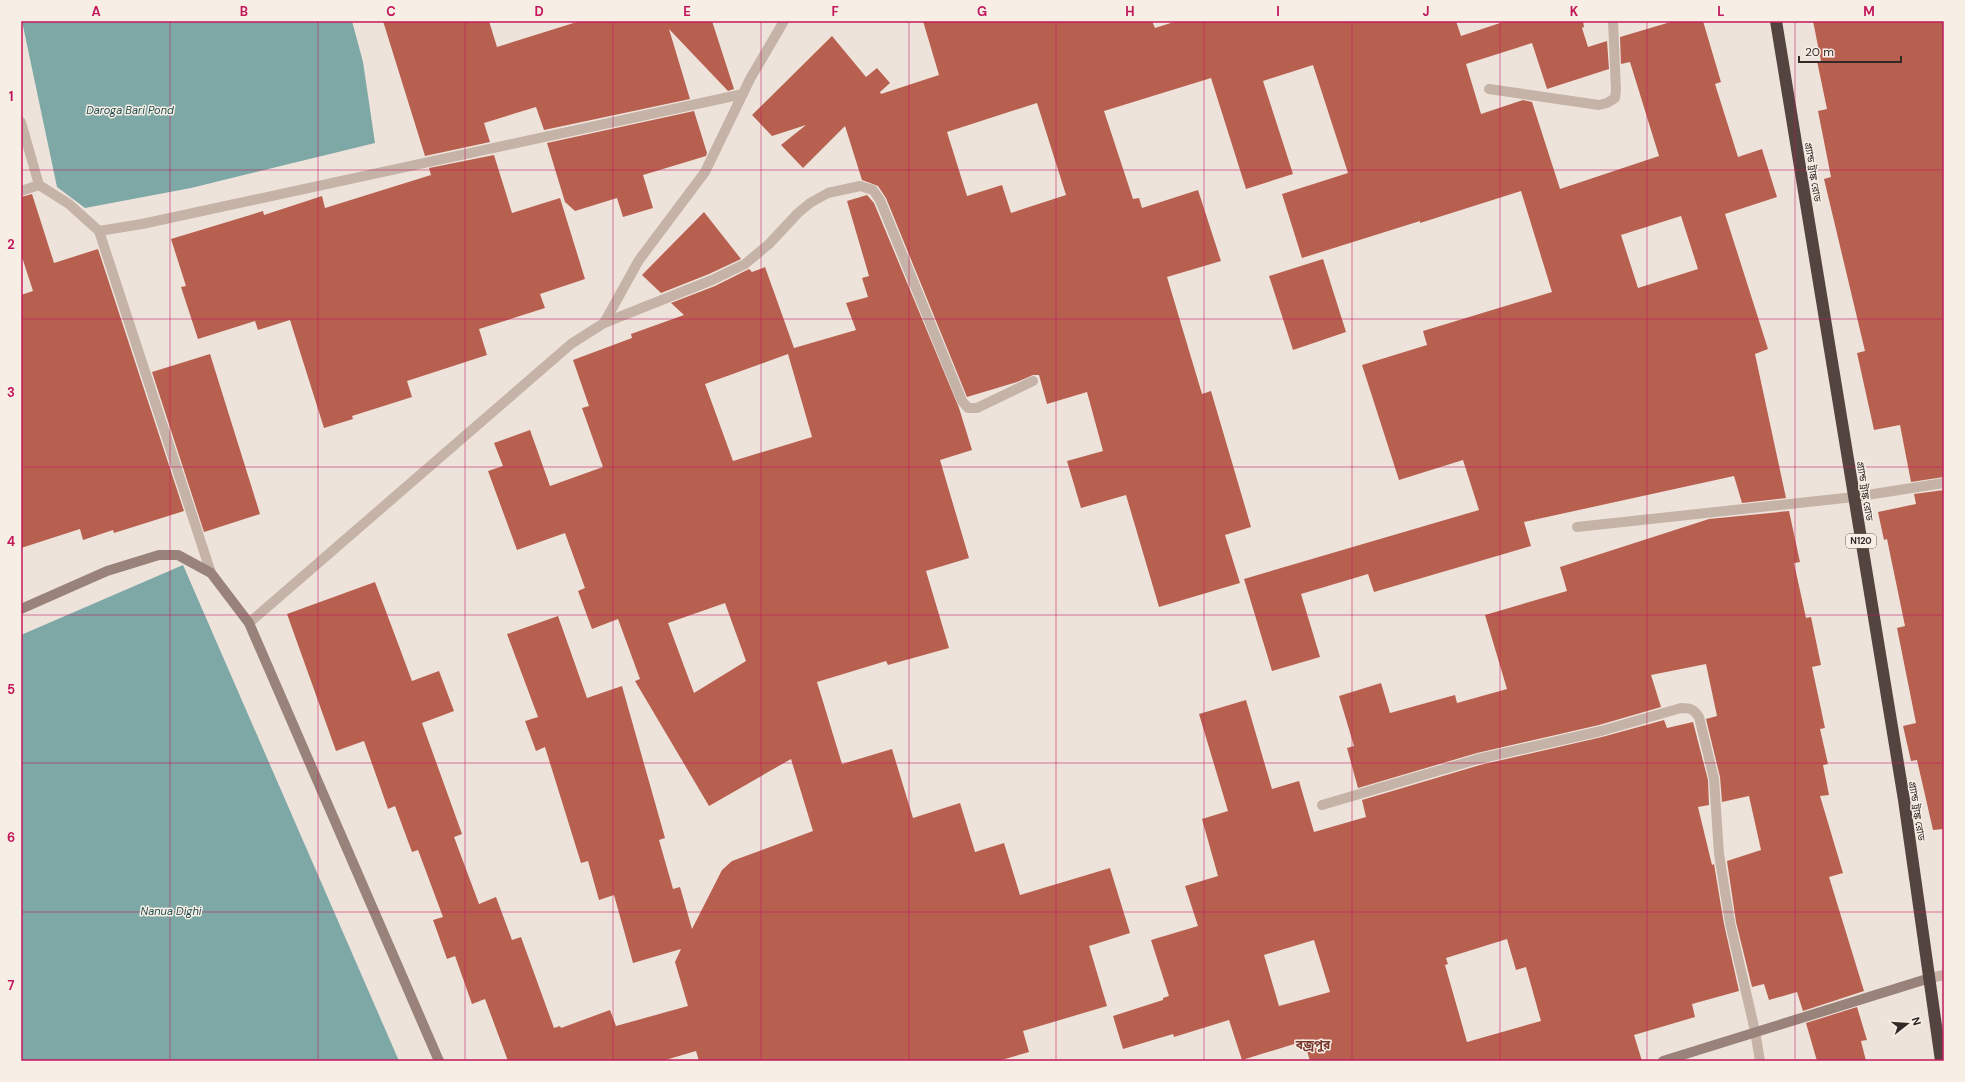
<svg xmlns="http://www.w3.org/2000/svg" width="1965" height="1082" viewBox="0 0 1965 1082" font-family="'DM Sans','Noto Sans Bengali',sans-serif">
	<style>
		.water { fill: #7da8a6 }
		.building { fill: #b8604f; fill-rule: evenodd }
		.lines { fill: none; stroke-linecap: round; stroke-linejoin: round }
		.street { stroke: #c5b3a8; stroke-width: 10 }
		.secondary { stroke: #98827a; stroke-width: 10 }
		.highway { stroke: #53443f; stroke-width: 12 }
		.grid { fill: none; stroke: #c2185b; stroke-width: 1; stroke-opacity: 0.55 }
		.labels { text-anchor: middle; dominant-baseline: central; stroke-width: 3; stroke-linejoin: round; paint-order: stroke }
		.shield { fill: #f7eee6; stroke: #6e6560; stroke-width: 1 }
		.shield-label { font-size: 9px; font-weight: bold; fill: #332a27 }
		.street-label { font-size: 10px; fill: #332a27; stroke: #f7eee6 }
		.water-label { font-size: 11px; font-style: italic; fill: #224f4f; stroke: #f7eee6 }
		.quarter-label { font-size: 12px; font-weight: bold; fill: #78362a; stroke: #f7eee6 }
		.neatline { fill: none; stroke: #c2185b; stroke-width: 1.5 }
		.grid-label { font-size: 13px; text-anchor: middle; font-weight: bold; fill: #c2185b }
	</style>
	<rect width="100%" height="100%" fill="#eee3db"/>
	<!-- water -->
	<g class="water">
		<polygon points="22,21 352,21 363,62 375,143 191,188 85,208 57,187"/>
		<polygon points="183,565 399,1061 21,1061 21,635"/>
	</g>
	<!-- building -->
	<g class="building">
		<polygon points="383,21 489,21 497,47 580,21 712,21 734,89 728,91 669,29 690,99 544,130 536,107 484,123 490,142 425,156"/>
		<path d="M923 21H1152L1155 28 1177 21H1456L1461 36 1506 21H1583L1584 27 1582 28 1588 47 1607 41 1609 69 1547 89 1532 43 1466 64 1481 114 1523 100 1532 102 1560 189 1659 156 1630 62 1621 64 1620 37 1674 21H1703L1721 82 1715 84 1738 157 1762 149 1777 197 1725 214 1768 349 1755 354 1786 498 1742 503 1734 476 1524 522 1531 546 1374 592 1368 574 1301 594 1320 657 1272 671 1244 579 1479 510 1463 460 1399 480 1362 365 1427 345 1423 331 1552 292 1521 191 1420 223V221L1302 258 1282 194 1348 173 1313 65 1263 81 1293 174 1246 189 1211 78 1104 111 1133 199 1139 198 1142 208 1198 190 1221 261 1167 277 1202 394 1211 391 1251 527 1225 535 1240 583 1159 607 1126 495 1081 508 1067 461 1103 451 1087 392 1047 404 1039 375H1033L1017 382 967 397 886 198 878 186 862 180 845 126 803 168 781 145 806 125 772 136 752 115 832 36 866 77 877 68 890 83 880 92 881 94 939 75ZM1037 103 1066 195 1011 213 1002 185 967 196 947 132ZM1681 216 1698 269 1638 288 1621 235Z"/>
		<polygon points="1813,21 1944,21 1944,477 1911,482 1900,425 1874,430 1857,353 1865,351 1824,179 1831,177 1818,111 1827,109 1817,61 1821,61"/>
		<polygon points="694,111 707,153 706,156 643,175 653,208 623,217 617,198 575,211 565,202 547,143"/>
		<polygon points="494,155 512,213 560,198 585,279 540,294 545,308 479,329 487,355 407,381 412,397 352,416 353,419 324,428 290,320 258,330 255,321 198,339 181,287 186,286 171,239 263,211 264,215 322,196 325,208 431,175 429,168"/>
		<polygon points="32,194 54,263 98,249 184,511 114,533 113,530 83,540 80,529 21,548 21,295 33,291 21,254 21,197"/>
		<path d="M867 195 874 203 959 408 972 450 940 460 969 558 926 571 949 648 888 665 886 661 817 682 842 764 892 749 913 818 960 803 975 852 1004 843 1020 895 1110 868 1130 933 1089 946 1107 1006 1023 1031 1029 1052 998 1061H699L696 1051 662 1061H508L485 999 472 1004 455 956 447 959 433 920 443 917 418 850 412 852 395 806 388 809 364 741 336 751 287 614 375 582 412 681 439 671 454 711 422 723 462 834 454 837 479 904 496 897 512 940 521 937 554 1028 560 1026 561 1028 610 1010 616 1026 688 1006 675 962 681 949 633 963 614 895 599 900 588 861 581 863 545 747 536 751 525 721 538 717 507 634 558 616 587 698 622 686 665 838 659 840 673 889 680 887 692 929 722 870 732 861 813 831 791 759 709 806 635 681 640 679 618 619 592 629 578 591 585 588 565 533 517 550 488 471 503 466 494 443 530 430 550 486 603 467 582 408 589 406 573 360 632 338 631 334 684 315 671 303 715 286 749 269 752 272 765 267 794 348 856 330 846 303 868 297 862 278 869 276 847 201ZM788 354 812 437 733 461 705 384ZM725 603 746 661 694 693 668 623Z"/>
		<polygon points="704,212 741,259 709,274 661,293 642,275"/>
		<polygon points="1323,259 1346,332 1293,350 1269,276"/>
		<polygon points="210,354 260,514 204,532 152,372"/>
		<polygon points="1944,490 1944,829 1933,830 1917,760 1911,761 1903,726 1916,723 1897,628 1905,626 1887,539 1884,540 1878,512 1916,504 1914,494"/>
		<polygon points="1789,511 1800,562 1794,563 1806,618 1811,617 1821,665 1812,667 1825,728 1820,729 1828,764 1823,765 1829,795 1820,796 1843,873 1829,877 1864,991 1803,1011 1797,992 1769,1000 1764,984 1752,987 1736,922 1727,861 1761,850 1749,796 1722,802 1720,777 1706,719 1717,716 1706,664 1651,675 1661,707 1599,725 1477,753 1358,788 1347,748 1354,746 1339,696 1381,683 1390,713 1455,695 1457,703 1507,689 1485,615 1567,591 1560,567 1709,519"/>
		<path d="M1246 700 1272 789 1299 781 1314 832 1366 817 1362 800 1480 765 1602 737 1664 720 1667 728 1693 722 1708 780 1709 805 1698 807 1712 865 1714 864 1724 924 1739 991 1692 1004 1695 1017 1634 1035 1642 1061H1310L1304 1041 1242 1060 1229 1020 1174 1037 1173 1034 1123 1049 1113 1016 1163 1000V998L1169 996 1151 940 1198 926 1185 886 1218 876 1202 819 1228 811 1199 714ZM1507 939 1516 970 1526 967 1541 1021 1467 1042 1445 965 1448 964 1446 958ZM1314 940 1330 992 1279 1006 1264 955Z"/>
		<polygon points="1857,1007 1867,1040 1861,1041 1866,1061 1817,1061 1806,1023"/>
	</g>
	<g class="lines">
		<!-- street -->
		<g class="street">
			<polyline points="1489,89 1599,105 1607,103 1615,98 1616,90 1613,21"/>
			<polyline points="21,122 39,185 69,204 99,231 211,573"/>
			<polyline points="21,191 39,185"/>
			<polyline points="99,231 142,224 743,94"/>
			<polyline points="604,323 712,280 745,264 769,244 798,213 810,203 828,193 860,186 873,190 880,200 962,401 968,408 977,408 1033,381"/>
			<polyline points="1577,527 1854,497 1944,483"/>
			<polyline points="249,623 571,344 604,323 639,260 705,172 750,79 784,21"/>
			<path d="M1322 805 1478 759 1601 731 1681 708C1690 708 1694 709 1699 717L1714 779 1719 854 1730 923 1755 1031 1760 1061"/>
			<polyline points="1930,978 1944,975"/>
		</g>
		<!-- secondary -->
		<g class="secondary">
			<polyline points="21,609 107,571 159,555 178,555 211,573 249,623 439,1061"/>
			<polyline points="1663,1061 1930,978"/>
		</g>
		<!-- highway -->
		<polyline class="highway" points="1776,21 1904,800 1941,1061"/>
	</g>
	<!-- grid -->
	<path class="grid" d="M170 21V1061M318 21V1061M465 21V1061M613 21V1061M761 21V1061M909 21V1061M1056 21V1061M1204 21V1061M1352 21V1061M1500 21V1061M1647 21V1061M1795 21V1061M21 170H1944M21 319H1944M21 467H1944M21 615H1944M21 763H1944M21 912H1944"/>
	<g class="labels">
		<!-- shield labels -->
		<rect class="shield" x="1846" y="534" width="30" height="14" rx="3"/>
		<g class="shield-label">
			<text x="1861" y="541">N120</text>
		</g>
		<!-- street labels -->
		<g class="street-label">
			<text transform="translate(1813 172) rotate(81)">গ্র্যান্ড ট্রাঙ্ক রোড</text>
			<text transform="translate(1865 491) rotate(81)">গ্র্যান্ড ট্রাঙ্ক রোড</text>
			<text transform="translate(1917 811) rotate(81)">গ্র্যান্ড ট্রাঙ্ক রোড</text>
		</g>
		<!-- water labels -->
		<g class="water-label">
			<text x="130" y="110">Daroga Bari Pond</text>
			<text x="171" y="911">Nanua Dighi</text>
		</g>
		<!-- quarter labels -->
		<g class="quarter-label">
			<text x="1313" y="1045">বজ্রপুর</text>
		</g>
	</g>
	<!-- border -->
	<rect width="1965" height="1082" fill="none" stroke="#f7eee6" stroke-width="44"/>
	<!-- north arrow -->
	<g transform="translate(1907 1024) rotate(73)" stroke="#f7eee6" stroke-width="3" paint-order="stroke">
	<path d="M0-3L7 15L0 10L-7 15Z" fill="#332a27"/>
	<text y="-6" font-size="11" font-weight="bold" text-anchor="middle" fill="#332a27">N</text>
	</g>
	<!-- scale -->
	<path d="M1799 56v6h102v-6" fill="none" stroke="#332a27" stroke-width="2"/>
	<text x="1805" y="56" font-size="12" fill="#332a27" stroke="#f7eee6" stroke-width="3" paint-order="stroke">20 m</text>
	<rect x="22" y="22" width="1921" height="1038" class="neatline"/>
	<g class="grid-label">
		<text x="96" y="16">A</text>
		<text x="244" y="16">B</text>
		<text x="391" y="16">C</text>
		<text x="539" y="16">D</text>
		<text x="687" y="16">E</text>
		<text x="835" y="16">F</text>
		<text x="982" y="16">G</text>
		<text x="1130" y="16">H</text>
		<text x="1278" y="16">I</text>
		<text x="1426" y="16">J</text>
		<text x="1574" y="16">K</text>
		<text x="1721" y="16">L</text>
		<text x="1869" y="16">M</text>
		<text x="11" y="101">1</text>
		<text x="11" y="249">2</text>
		<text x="11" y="397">3</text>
		<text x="11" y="546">4</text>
		<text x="11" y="694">5</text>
		<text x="11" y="842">6</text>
		<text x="11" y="990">7</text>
	</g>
</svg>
